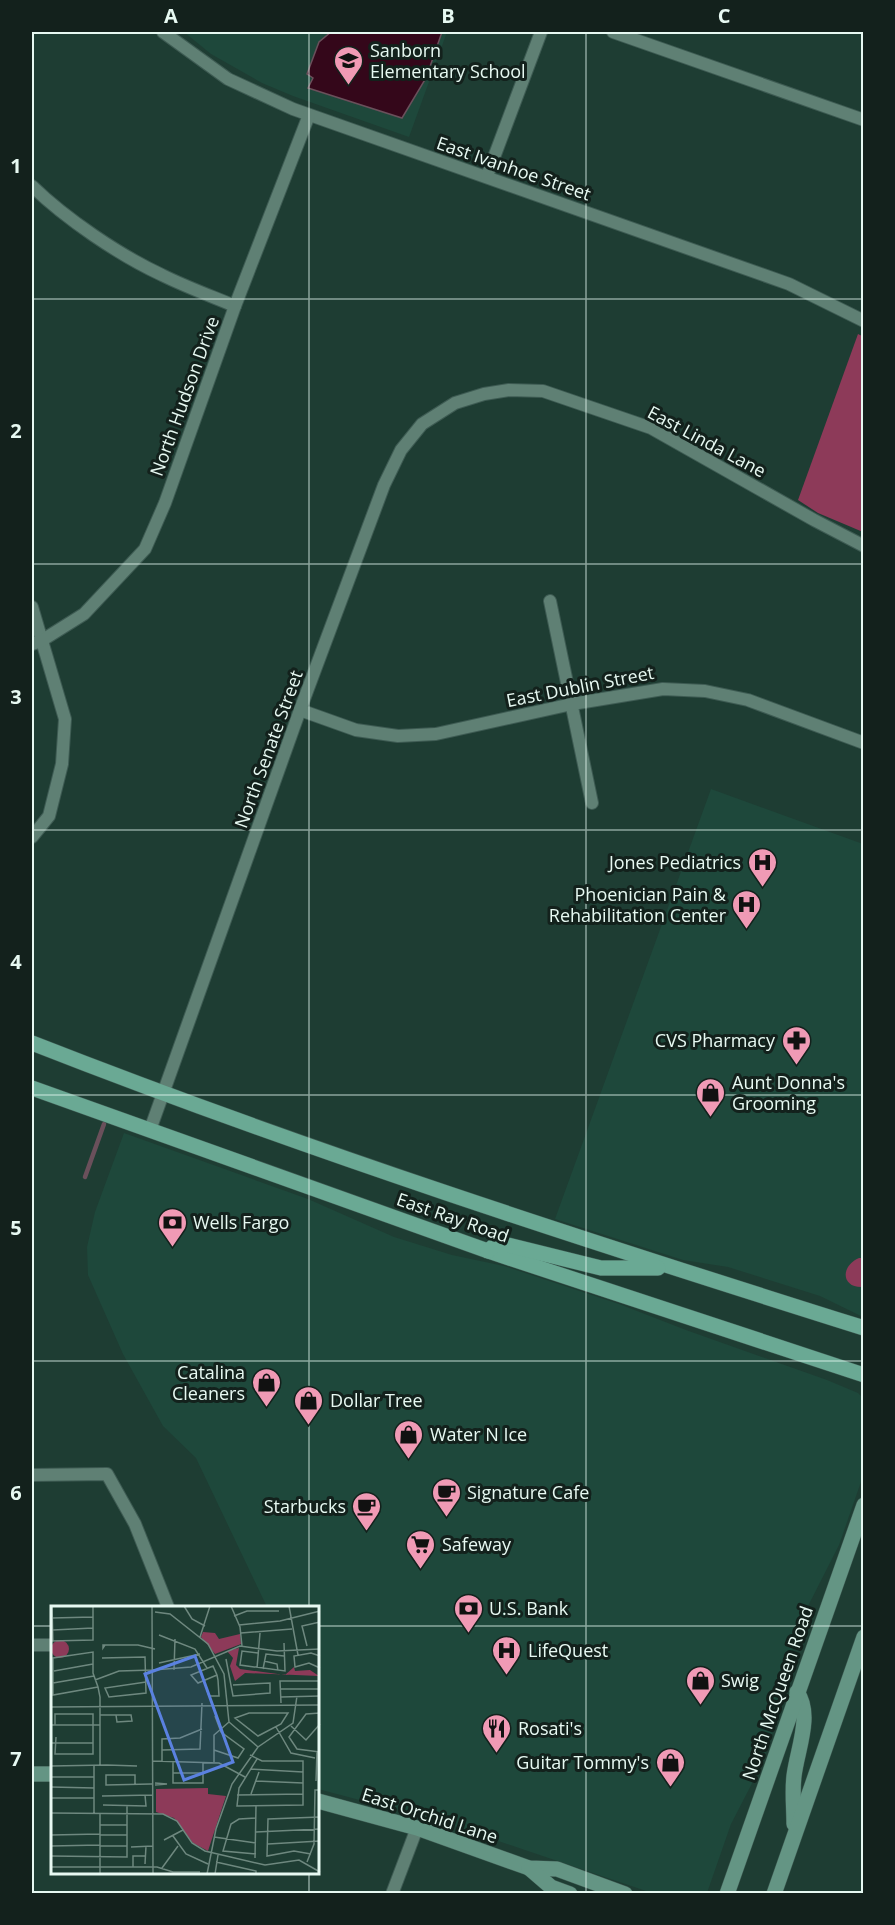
<svg xmlns="http://www.w3.org/2000/svg" width="895" height="1925" viewBox="0 0 895 1925" font-family="'Open Sans',sans-serif">
	<style>
		.built { fill: #1e483b }
		.green { fill: #8d3a59 }
		.water { fill: #34071a; stroke: #6a505b; stroke-width: 1.5 }
		.lines { fill: none; stroke-linecap: round; stroke-linejoin: round }
		.stream { stroke: #6a505b; stroke-width: 4.5 }
		.street-casing { stroke: #3e5b53; stroke-width: 14 }
		.secondary-casing { stroke: #3e5b53; stroke-width: 16 }
		.primary-casing { stroke: #3e5b53; stroke-width: 16 }
		.street { stroke: #5f8074; stroke-width: 12 }
		.secondary { stroke: #649584; stroke-width: 15 }
		.primary { stroke: #6aa994; stroke-width: 15 }
		.grid { fill: none; stroke: #e7f9f2; stroke-width: 1.5; stroke-opacity: 0.55 }
		.labels { text-anchor: middle; dominant-baseline: central; stroke-width: 6; stroke-linejoin: round; paint-order: stroke }
		.poi-label { font-size: 18px; fill: #e7f9f2; stroke: #13211c; text-anchor: start }
		.street-label { font-size: 18px; fill: #e7f9f2; stroke: #13211c }
		.inset-road { fill: none; stroke: #6e887f; stroke-width: 1.5 }
		.view { fill: #5a81e0; fill-opacity: 0.15; stroke: #5a81e0; stroke-width: 3 }
		.inset-edge { fill: none; stroke: #e7f9f2; stroke-width: 3 }
		.neatline { fill: none; stroke: #e7f9f2; stroke-width: 2 }
		.grid-label { font-size: 20px; text-anchor: middle; font-weight: bold; fill: #e7f9f2 }
	</style>
	<rect width="100%" height="100%" fill="#1e3d33"/>
	<!-- built -->
	<g class="built">
		<polygon points="184,32 447,32 409,137 293,96 262,83 211,54"/>
		<polygon points="711,789 863,844 863,1317 820,1296 728,1267 683,1260 555,1219"/>
		<polygon points="124,1133 308,1199 394,1237 452,1255 504,1266 619,1304 686,1330 827,1380 858,1393 863,1398 863,1476 839,1545 806,1610 789,1660 781,1708 762,1764 731,1824 707,1893 652,1893 439,1821 318,1789 318,1607 267,1607 196,1458 163,1426 123,1354 88,1275 87,1247 95,1212"/>
	</g>
	<!-- green -->
	<g class="green">
		<polygon points="858,334 864,337 863,532 818,513 798,500"/>
		<path d="M859 1258H863L864 1287C841 1289 840 1266 859 1258Z"/>
	</g>
	<!-- water -->
	<polygon class="water" points="331,32 442,32 426,78 402,118 308,88 313,78 307,74 319,42"/>
	<g class="lines">
		<!-- stream -->
		<polyline class="stream" points="85,1177 104,1124"/>
		<defs>
			<g id="street">
				<polyline points="163,32 228,79 293,109 789,284 864,321"/>
				<polyline points="613,32 864,120"/>
				<polyline points="487,176 541,32"/>
				<path d="M32 186C66 219 119 255 162 275 186 287 211 296 235 306"/>
				<polyline points="550,601 592,803"/>
				<polyline points="32,607 65,719 62,764 49,816 32,837"/>
				<polyline points="32,644 41,641 84,614 145,549 165,503 235,306 309,115"/>
				<polyline points="300,710 356,730 398,736 436,734 572,704 663,689 705,691 748,700 864,743"/>
				<polyline points="150,1130 300,710 384,485 401,450 422,424 455,403 484,394 509,390 543,391 651,428 814,520 864,546"/>
				<polyline points="32,1475 107,1474 135,1524 168,1607"/>
				<polyline points="32,1645 52,1645"/>
				<polyline points="392,1894 417,1828"/>
			</g>
			<g id="secondary">
				<polyline points="32,1774 52,1774"/>
				<polyline points="318,1801 417,1828 529,1868 557,1869 625,1894"/>
				<path d="M794 1824C794 1808 792 1792 794 1776 797 1750 813 1715 797 1692"/>
				<polyline points="529,1868 551,1887 570,1894"/>
				<polyline points="727,1894 864,1505"/>
				<polyline points="774,1894 864,1637"/>
			</g>
			<g id="primary">
				<path d="M32 1043C305 1150 584 1240 864 1328"/>
				<polyline points="32,1088 488,1251 864,1375"/>
				<polyline points="488,1251 495,1245 508,1245 601,1268 658,1268"/>
			</g>
		</defs>
		<!-- street casing -->
		<use href="#street" class="street-casing"/>
		<!-- secondary casing -->
		<use href="#secondary" class="secondary-casing"/>
		<!-- primary casing -->
		<use href="#primary" class="primary-casing"/>
		<!-- street -->
		<use href="#street" class="street"/>
		<!-- secondary -->
		<use href="#secondary" class="secondary"/>
		<!-- primary -->
		<use href="#primary" class="primary"/>
	</g>
	<!-- grid -->
	<path class="grid" d="M309 32V1607M586 32V1894M32 299H864M32 564H864M32 830H864M32 1095H864M32 1361H864M32 1626H52M318 1626H864M309 1872V1894"/>
	<!-- icons -->
	<defs>
		<symbol id="school-pin" viewBox="-11 -11 22 30"><path d="M0 17L-7.5 6A9.5 9.5 0 1 1 7.5 6Z" fill="#f09ab5" stroke="#13211c"/><path d="M0-5L7-2L0 1L-7-2ZM-4 1L0 2.5L4 1V4Q0 6-4 4Z" fill="#111"/></symbol>
		<symbol id="hospital-pin" viewBox="-11 -11 22 30"><path d="M0 17L-7.5 6A9.5 9.5 0 1 1 7.5 6Z" fill="#f09ab5" stroke="#13211c"/><path d="M-5-5h3v3.5h4V-5h3V5h-3V1.5h-4V5h-3Z" fill="#111"/></symbol>
		<symbol id="pharmacy-pin" viewBox="-11 -11 22 30"><path d="M0 17L-7.5 6A9.5 9.5 0 1 1 7.5 6Z" fill="#f09ab5" stroke="#13211c"/><path d="M-2-6h4v4h4v4h-4v4h-4v-4h-4v-4h4Z" fill="#111"/></symbol>
		<symbol id="shop-pin" viewBox="-11 -11 22 30"><path d="M0 17L-7.5 6A9.5 9.5 0 1 1 7.5 6Z" fill="#f09ab5" stroke="#13211c"/><path d="M-5-2.5h2.3a2.7 3.5 0 0 1 5.4 0H5L5.5 6h-11ZM-1.5-2.5h3a1.5 2.3 0 0 0-3 0Z" fill="#111"/></symbol>
		<symbol id="bank-pin" viewBox="-11 -11 22 30"><path d="M0 17L-7.5 6A9.5 9.5 0 1 1 7.5 6Z" fill="#f09ab5" stroke="#13211c"/><path d="M-6-4H6V4H-6ZM0-2.3a2.3 2.3 0 1 0 0 4.6a2.3 2.3 0 1 0 0-4.6Z" fill="#111"/></symbol>
		<symbol id="cafe-pin" viewBox="-11 -11 22 30"><path d="M0 17L-7.5 6A9.5 9.5 0 1 1 7.5 6Z" fill="#f09ab5" stroke="#13211c"/><path d="M-5.5-4.5H6V0H3Q3 3.5 0 3.5H-2.5Q-5.5 3.5-5.5 0ZM3-3.2v2h1.7v-2ZM-6 4.5H4V6H-6Z" fill="#111"/></symbol>
		<symbol id="supermarket-pin" viewBox="-11 -11 22 30"><path d="M0 17L-7.5 6A9.5 9.5 0 1 1 7.5 6Z" fill="#f09ab5" stroke="#13211c"/><path d="M-6-5.5h2.5l.6 2H6L4.5 2H-2.5L-4.4-4H-6ZM-1.5 3.2a1.3 1.3 0 1 0 .1 0ZM3 3.2a1.3 1.3 0 1 0 .1 0Z" fill="#111"/></symbol>
		<symbol id="restaurant-pin" viewBox="-11 -11 22 30"><path d="M0 17L-7.5 6A9.5 9.5 0 1 1 7.5 6Z" fill="#f09ab5" stroke="#13211c"/><path d="M-5-6h1v4h1v-4h1v4h1v-4h1v5L-1.5 .5V6h-2V.5L-5-1ZM5-6V6H3V1.5H1.5Q1.5-4 5-6Z" fill="#111"/></symbol>
	</defs>
	<g fill-rule="evenodd">
		<use href="#school-pin" x="332" y="44" width="33" height="45"/>
		<use href="#hospital-pin" x="746" y="846" width="33" height="45"/>
		<use href="#hospital-pin" x="730" y="888" width="33" height="45"/>
		<use href="#pharmacy-pin" x="780" y="1024" width="33" height="45"/>
		<use href="#shop-pin" x="694" y="1076" width="33" height="45"/>
		<use href="#bank-pin" x="156" y="1206" width="33" height="45"/>
		<use href="#shop-pin" x="250" y="1366" width="33" height="45"/>
		<use href="#shop-pin" x="292" y="1384" width="33" height="45"/>
		<use href="#shop-pin" x="392" y="1418" width="33" height="45"/>
		<use href="#cafe-pin" x="430" y="1476" width="33" height="45"/>
		<use href="#cafe-pin" x="350" y="1490" width="33" height="45"/>
		<use href="#supermarket-pin" x="404" y="1528" width="33" height="45"/>
		<use href="#bank-pin" x="452" y="1592" width="33" height="45"/>
		<use href="#hospital-pin" x="490" y="1634" width="33" height="45"/>
		<use href="#shop-pin" x="684" y="1664" width="33" height="45"/>
		<use href="#restaurant-pin" x="480" y="1712" width="33" height="45"/>
		<use href="#shop-pin" x="654" y="1746" width="33" height="45"/>
	</g>
	<g class="labels">
		<!-- poi labels -->
		<g class="poi-label">
			<text x="370" y="50">Sanborn<tspan x="370" dy="21">Elementary School</tspan></text>
			<text x="741" y="862" text-anchor="end">Jones Pediatrics</text>
			<text x="726" y="894" text-anchor="end">Phoenician Pain &amp;<tspan x="726" dy="21">Rehabilitation Center</tspan></text>
			<text x="775" y="1040" text-anchor="end">CVS Pharmacy</text>
			<text x="732" y="1082">Aunt Donna's<tspan x="732" dy="21">Grooming</tspan></text>
			<text x="193" y="1222">Wells Fargo</text>
			<text x="245" y="1372" text-anchor="end">Catalina<tspan x="245" dy="21">Cleaners</tspan></text>
			<text x="330" y="1400">Dollar Tree</text>
			<text x="430" y="1434">Water N Ice</text>
			<text x="467" y="1492">Signature Cafe</text>
			<text x="346" y="1506" text-anchor="end">Starbucks</text>
			<text x="442" y="1544">Safeway</text>
			<text x="489" y="1608">U.S. Bank</text>
			<text x="528" y="1650">LifeQuest</text>
			<text x="721" y="1680">Swig</text>
			<text x="518" y="1728">Rosati's</text>
			<text x="649" y="1762" text-anchor="end">Guitar Tommy's</text>
		</g>
		<!-- street labels -->
		<g class="street-label">
			<text transform="translate(514 168) rotate(19)">East Ivanhoe Street</text>
			<text transform="translate(184 396) rotate(-70)">North Hudson Drive</text>
			<text transform="translate(707 441) rotate(28)">East Linda Lane</text>
			<text transform="translate(580 686) rotate(-11)">East Dublin Street</text>
			<text transform="translate(268 749) rotate(-70)">North Senate Street</text>
			<text transform="translate(453 1217) rotate(19)">East Ray Road</text>
			<text transform="translate(777 1693) rotate(-71)">North McQueen Road</text>
			<text transform="translate(430 1815) rotate(18)">East Orchid Lane</text>
		</g>
	</g>
	<!-- overview -->
	<g transform="translate(51 1606)">
		<rect width="268" height="268" fill="#1e3d33"/>
		<path d="M152 26 164 27 168 33 189 28 190 38 164 48 150 31ZM0 43a9 9 0 1 1 18 0a9 9 0 1 1-18 0ZM188 42 185 59 189 63 234 69 243 61 244 65 259 64 268 70 194 67 184 75 179 60 182 52 176 45ZM157 182V188L175 190 157 245 142 237 123 212 105 206V183Z" fill="#8d3a59"/>
		<path class="inset-road" d="M1 0 2 35M101 0 102 268M133 0 141 13 154 20M180 0 189 21 191 40M238 0 247 49M104 6 119 8 157 38 173 68 178 116 207 141M183 10 196 5H228M1 12 42 11M188 19 229 15 269 5M2 24 42 22M190 27 241 23M108 29 144 43 156 62M149 31 159 0M0 35 42 34V0M54 39 52 42V39H87L104 43M256 40 251 20 269 16M207 47 191 45 189 59 234 65 233 37M269 50 260 47 243 50 244 61 258 57 269 62M51 52 94 51 95 87 58 91 54 82 95 76M175 53 182 90 219 87V77L182 79M213 55 226 58 227 65M108 57 149 48M206 62 209 27M212 63 215 48 233 50M102 64 140 61 189 40 226 45 269 43M123 64 124 33M3 65 42 58M44 74 68 65 102 64M2 77 43 70M47 81 2 89V52L42 46V67L47 81 49 91V159M229 83H269M156 84 158 90H168L167 74 166 69 162 60 140 69 147 77 166 69M230 91 269 90M230 97 229 75H269M0 101 269 99M198 107H237L230 118 207 130 184 112ZM269 107 255 108 238 131 246 143 269 146M49 109H80L81 115 66 116 65 109M0 119H49M4 119V108H42V148H4L5 131M240 120 255 134 269 118M225 121 240 147 264 152M0 137H42M111 144 149 143 151 97M163 144 187 152 193 143 170 126 164 110M199 149 211 155H252V199L186 200 188 182 206 153M102 155 168 157 194 171M111 155V133L129 132 151 123M122 155V177H152V156M163 156V129L178 116M56 159 86 160M0 160 56 159M200 163 252 166M122 167H152M0 171H43M205 175 252 177M265 175 266 145M104 177 116 178 104 179M84 178V169H55V179L100 178H102M0 181 43 182M200 188 208 166M186 189 252 188M51 190 102 189M0 192H43M52 199 95 200 94 189M0 207 112 208 126 215 141 237 154 245 214 259 248 254 269 266M43 207V159M49 219H76M205 226 269 223M0 229 49 228M49 229H76M122 230 135 248 157 258M163 231 205 237M113 234 132 224M217 238 269 235M0 240 49 239M49 240H76M80 241 102 240M205 248 172 245 180 218 188 213 205 212M260 248 243 245 216 250 217 213 269 211M0 250 76 251V200M204 252 205 200M165 256 205 265V268M256 256 263 238 264 184H269M94 258 95 240M0 261H106L122 266H149M82 261V250H95M111 262 127 240M49 268V207M156 268 165 223 181 178 207 141 242 117 246 90M164 268 167 249"/>
		<path class="view" d="M144 50 182 156 133 174 94 68Z"/>
		<rect width="268" height="268" class="inset-edge"/>
	</g>
	<!-- border -->
	<rect width="895" height="1925" fill="none" stroke="#13211c" stroke-width="66"/>
	<rect x="33" y="33" width="829" height="1859" class="neatline"/>
	<g class="grid-label">
		<text x="171" y="23">A</text>
		<text x="448" y="23">B</text>
		<text x="724" y="23">C</text>
		<text x="16" y="173">1</text>
		<text x="16" y="438">2</text>
		<text x="16" y="704">3</text>
		<text x="16" y="969">4</text>
		<text x="16" y="1235">5</text>
		<text x="16" y="1500">6</text>
		<text x="16" y="1766">7</text>
	</g>
</svg>
